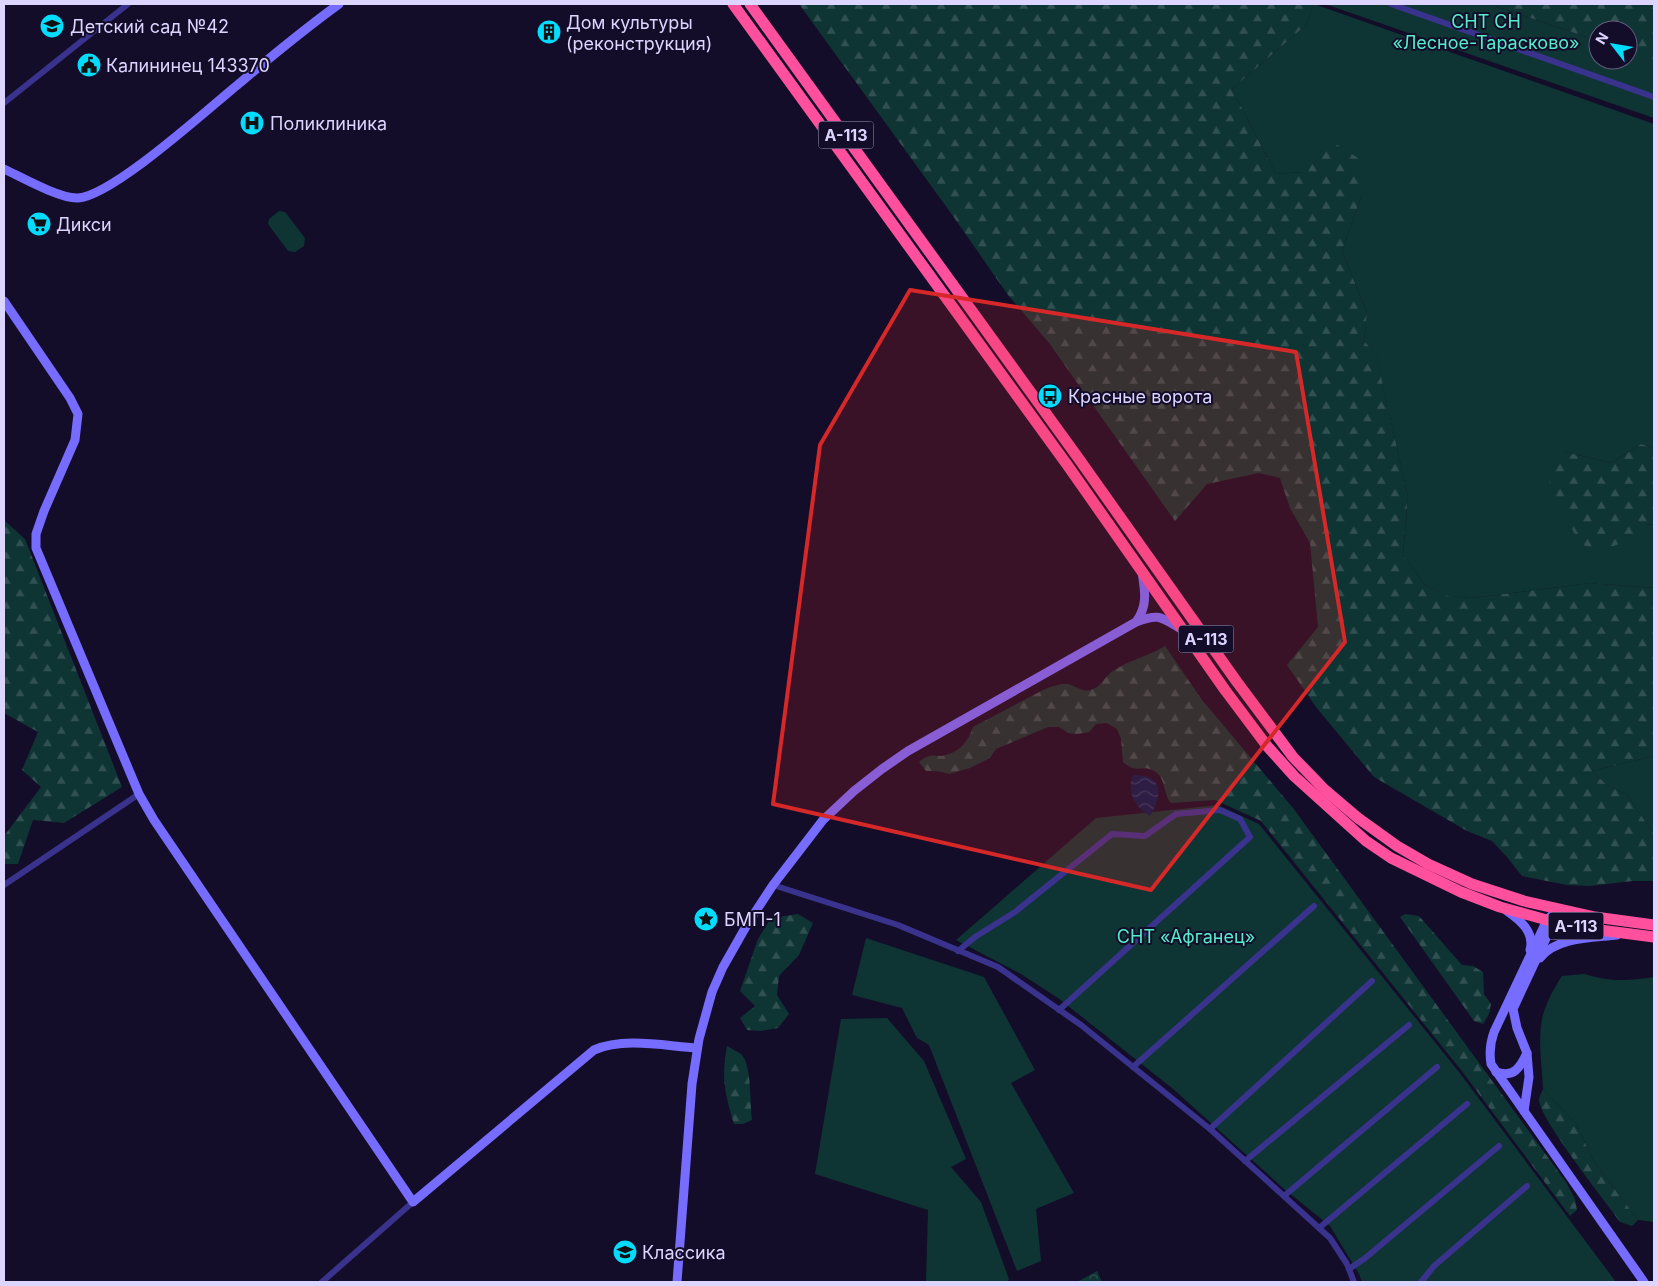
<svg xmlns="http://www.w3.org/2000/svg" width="1658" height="1286" viewBox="0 0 1658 1286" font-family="Inter,sans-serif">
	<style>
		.green { fill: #0f3434 }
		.forest { fill: url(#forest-firs) }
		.park { fill: url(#park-crowns) }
		.water { fill: url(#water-waves) }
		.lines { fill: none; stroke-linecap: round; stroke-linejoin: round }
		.street { stroke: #3a338d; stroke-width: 6 }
		.secondary { stroke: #766cff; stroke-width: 9 }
		.highway { stroke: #ff509d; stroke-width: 11 }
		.marked { fill: #d62828; fill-opacity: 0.2; stroke: #d62828; stroke-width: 4; stroke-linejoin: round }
		.labels { text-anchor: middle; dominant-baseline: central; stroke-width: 4; stroke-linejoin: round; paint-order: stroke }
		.shield { fill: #130d29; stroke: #a099bf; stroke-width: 1 }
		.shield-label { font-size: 16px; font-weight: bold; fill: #dcd5ff }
		.park-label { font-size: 18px; fill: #54edcc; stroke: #130d29 }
		.poi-label { font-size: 18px; fill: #dcd5ff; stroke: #130d29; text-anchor: start }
	</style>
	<defs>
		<pattern id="forest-firs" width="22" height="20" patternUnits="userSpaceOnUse" patternTransform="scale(1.25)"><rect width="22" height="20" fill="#0f3434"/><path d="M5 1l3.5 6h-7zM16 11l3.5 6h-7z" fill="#315052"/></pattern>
		<pattern id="park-crowns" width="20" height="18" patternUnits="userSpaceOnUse" patternTransform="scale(1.25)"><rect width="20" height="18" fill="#0f3434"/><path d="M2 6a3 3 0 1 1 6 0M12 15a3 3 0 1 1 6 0" fill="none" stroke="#315052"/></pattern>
		<pattern id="water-waves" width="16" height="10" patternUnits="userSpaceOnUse" patternTransform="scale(1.25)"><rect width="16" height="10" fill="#041b4b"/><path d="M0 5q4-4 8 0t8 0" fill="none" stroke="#283b66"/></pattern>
	</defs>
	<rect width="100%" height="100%" fill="#130d29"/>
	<!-- green -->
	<g class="green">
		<polygon points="1314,4 1654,124 1654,448 1641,444 1611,463 1565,452 1645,525 1654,524 1654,588 1591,583 1471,598 1447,596 1425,585 1403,555 1408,497 1376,355 1364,341 1367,313 1342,251 1361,197 1304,172 1276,174 1232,89 1306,25"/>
		<polygon points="1325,4 1490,4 1598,41 1598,60 1628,60 1628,51 1654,51 1654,118"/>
		<polygon points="279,211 285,212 305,238 304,246 295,252 288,251 268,224 269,219"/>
		<polygon points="1654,756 1654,834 1627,795 1607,785 1592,771"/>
		<polygon points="1218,805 1259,824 1459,1072 1616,1282 1362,1282 1359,1274 1330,1226 1283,1188 1172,1088 1058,998 1021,974 956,940 1096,818"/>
		<polygon points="866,938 984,977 1035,1070 1011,1083 1074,1193 1036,1209 1041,1261 1017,1271 929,1045 917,1038 902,1008 852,995"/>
		<path d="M1584 974C1611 982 1626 981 1654 977V1222L1638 1220 1593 1160 1576 1124 1543 1089C1542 1065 1537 1038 1543 1015 1547 1001 1554 988 1562 976Z"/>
		<polygon points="887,1018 924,1061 966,1159 951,1167 981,1202 1009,1279 1007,1282 926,1282 928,1210 815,1174 841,1019"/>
	</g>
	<!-- forest -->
	<g class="forest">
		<polygon points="799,4 1314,4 1306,25 1232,89 1276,174 1304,172 1316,147 1338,145 1358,158 1361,197 1342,251 1367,313 1364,341 1376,354 1408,497 1403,555 1425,585 1448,596 1471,598 1591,583 1654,588 1654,756 1592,771 1607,785 1627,795 1654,834 1654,881 1633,881 1589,886 1567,885 1522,876 1507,857 1492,841 1467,831 1374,777 1316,707 1287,665 1318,627 1310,543 1290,508 1280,478 1259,473 1207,484 1175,521 1049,343 1008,295 953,216"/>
		<polygon points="1490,4 1654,4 1654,60 1628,51 1628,30 1598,30 1598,41"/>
		<polygon points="1641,444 1654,448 1654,524 1645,525 1644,533 1600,552 1579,543 1549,481 1565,452 1611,463"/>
		<polygon points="4,520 25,539 122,787 64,823 33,820 18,864 4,864 4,836 41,787 22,770 38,732 4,713"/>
		<path d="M1165 646 1202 700 1293 808 1566 1182 1575 1199 1577 1210 1570 1216 1461 1070 1261 821 1215 800 1171 803C1163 794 1166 775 1152 770 1139 765 1138 774 1123 762L1121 739 1117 729 1107 723 1096 724 1089 732 1078 734 1068 733 1059 727H1048L996 749 990 758 970 768 949 774 937 771H926L919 762C922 760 926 756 930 756 933 755 938 756 942 756 959 753 968 742 973 727L1045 689C1052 687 1061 683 1068 684 1075 686 1082 692 1090 690 1101 688 1104 677 1113 671 1129 660 1149 656 1165 646Z"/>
		<polygon points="798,914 813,923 799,955 779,976 777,995 789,1014 778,1028 761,1031 747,1030 740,1018 755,1006 740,991 758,939 771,918"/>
		<polygon points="1405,914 1419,916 1462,965 1473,966 1483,972 1484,994 1491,1004 1489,1014 1483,1024 1474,1021 1400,917"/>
		<path d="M727 1046C731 1049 737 1051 741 1054 752 1064 750 1105 752 1120L743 1124H734C725 1094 721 1078 727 1046Z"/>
		<path d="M1543 1089 1576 1124 1593 1160 1638 1220 1632 1226 1620 1222C1606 1202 1539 1118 1539 1100 1539 1097 1542 1092 1543 1089Z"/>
	</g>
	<!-- park -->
	<polygon class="park" points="1097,1271 1102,1282 1077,1282"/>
	<!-- water -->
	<path class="water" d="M1133 775C1163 774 1163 795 1150 816 1135 807 1126 792 1133 775Z"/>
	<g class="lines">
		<!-- street -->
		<g class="street">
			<polyline points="1391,4 1654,97"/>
			<polyline points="4,103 128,4"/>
			<polyline points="4,885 139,794"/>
			<polyline points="773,885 898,925 998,967 1081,1025 1210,1129 1330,1238 1347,1264 1354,1282"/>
			<polyline points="958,951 975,937 1015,912 1112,834 1145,836 1176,814 1220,810 1240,819 1250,837 1059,1010"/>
			<polyline points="1133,1067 1314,906"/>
			<polyline points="1210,1129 1372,981"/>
			<polyline points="1245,1161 1409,1025"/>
			<polyline points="1284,1196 1437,1067"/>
			<polyline points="1319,1228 1467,1104"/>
			<polyline points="1349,1269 1364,1259 1499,1146"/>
			<polyline points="322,1282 413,1202"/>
			<polyline points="1421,1282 1434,1266 1527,1186"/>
		</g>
		<!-- secondary -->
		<g class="secondary">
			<path d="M4 169C21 177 60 199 78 198 113 196 210 107 241 82 273 55 306 28 339 4"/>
			<path d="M4 301 70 398 78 414 75 440 44 511 36 534V548L139 794 154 820 413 1202 594 1050C624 1037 665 1046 697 1048"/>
			<path d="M1136 622C1148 606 1145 591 1142 572"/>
			<path d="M1557 910 1547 920 1494 1032C1490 1043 1489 1052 1491 1064L1644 1282"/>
			<path d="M1507 911C1520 920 1535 932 1530 950"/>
			<path d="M1540 958C1556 937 1592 938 1617 935"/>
			<path d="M1496 1072C1514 1078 1520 1068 1527 1053"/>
			<polyline points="1524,1111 1529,1077 1527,1053 1517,1028 1513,1009 1556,917"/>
			<path d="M677 1282 692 1084 699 1039 712 992 723 967 748 923 773 885 823 820 854 791 882 769 908 751 1136 622C1159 613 1161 617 1181 629"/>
		</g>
		<!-- highway -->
		<g class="highway">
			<polyline points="733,4 1068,466 1225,690 1267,746 1294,776 1366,841 1391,858 1461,892 1500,907 1547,920 1592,929 1654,937"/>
			<polyline points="750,4 1079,459 1237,682 1293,757 1325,790 1358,818 1397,846 1428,864 1472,884 1524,901 1595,917 1654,925"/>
		</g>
	</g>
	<!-- marked area -->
	<path class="marked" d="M910 290 1296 352 1345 642 1151 890 773 804 820 445Z"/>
	<!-- icons -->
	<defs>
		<symbol id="school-disc" viewBox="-11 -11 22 22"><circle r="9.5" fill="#01dcff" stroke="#130d29"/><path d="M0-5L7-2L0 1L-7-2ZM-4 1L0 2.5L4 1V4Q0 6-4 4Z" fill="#111"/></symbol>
		<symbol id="building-disc" viewBox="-11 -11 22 22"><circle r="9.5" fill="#01dcff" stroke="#130d29"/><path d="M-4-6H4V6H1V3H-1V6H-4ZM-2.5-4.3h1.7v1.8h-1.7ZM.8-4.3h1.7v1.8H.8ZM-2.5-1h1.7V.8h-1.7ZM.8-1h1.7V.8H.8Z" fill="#111"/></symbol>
		<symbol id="civic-disc" viewBox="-11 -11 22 22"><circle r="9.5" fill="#01dcff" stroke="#130d29"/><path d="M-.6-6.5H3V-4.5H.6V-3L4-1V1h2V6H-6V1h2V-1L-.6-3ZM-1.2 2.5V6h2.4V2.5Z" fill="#111"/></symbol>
		<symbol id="hospital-disc" viewBox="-11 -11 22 22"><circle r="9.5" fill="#01dcff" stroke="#130d29"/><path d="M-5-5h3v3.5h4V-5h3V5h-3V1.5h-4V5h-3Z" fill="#111"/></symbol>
		<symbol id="supermarket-disc" viewBox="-11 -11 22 22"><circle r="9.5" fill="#01dcff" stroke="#130d29"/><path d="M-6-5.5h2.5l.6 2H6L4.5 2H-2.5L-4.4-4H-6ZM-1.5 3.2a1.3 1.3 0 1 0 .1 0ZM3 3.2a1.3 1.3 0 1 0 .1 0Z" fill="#111"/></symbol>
		<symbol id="bus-disc" viewBox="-11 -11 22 22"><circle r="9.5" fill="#01dcff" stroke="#130d29"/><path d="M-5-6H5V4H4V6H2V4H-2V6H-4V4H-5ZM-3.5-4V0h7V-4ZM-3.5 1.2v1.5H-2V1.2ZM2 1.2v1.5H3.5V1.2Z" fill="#111"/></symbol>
		<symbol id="sight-disc" viewBox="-11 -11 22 22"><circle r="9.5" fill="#01dcff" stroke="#130d29"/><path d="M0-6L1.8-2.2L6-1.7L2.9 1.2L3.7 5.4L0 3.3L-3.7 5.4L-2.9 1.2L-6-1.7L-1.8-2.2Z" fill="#111"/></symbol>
	</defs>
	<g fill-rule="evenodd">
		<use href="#school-disc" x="38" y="12" width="28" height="28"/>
		<use href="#building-disc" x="535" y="18" width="28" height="28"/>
		<use href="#civic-disc" x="75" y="51" width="28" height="28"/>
		<use href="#hospital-disc" x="238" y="109" width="28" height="28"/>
		<use href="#supermarket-disc" x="25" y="210" width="28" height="28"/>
		<use href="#bus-disc" x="1036" y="382" width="28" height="28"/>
		<use href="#sight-disc" x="692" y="905" width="28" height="28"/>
		<use href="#school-disc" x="611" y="1238" width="28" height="28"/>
	</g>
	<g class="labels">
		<!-- shield labels -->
		<g class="shield">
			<rect x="818.5" y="121.5" width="55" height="27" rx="4"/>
			<rect x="1178.5" y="625.5" width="55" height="27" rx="4"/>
			<rect x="1548.5" y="912.5" width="55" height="27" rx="4"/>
		</g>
		<g class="shield-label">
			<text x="846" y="135">А-113</text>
			<text x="1206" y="639">А-113</text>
			<text x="1576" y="926">А-113</text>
		</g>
		<!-- park labels -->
		<g class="park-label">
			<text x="1486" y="21">СНТ СН<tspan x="1486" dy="21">«Лесное-Тарасково»</tspan></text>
			<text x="1186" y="936">СНТ «Афганец»</text>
		</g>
		<!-- poi labels -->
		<g class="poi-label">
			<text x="566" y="22">Дом культуры<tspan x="566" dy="21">(реконструкция)</tspan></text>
			<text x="70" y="26">Детский сад №42</text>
			<text x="106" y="65">Калининец 143370</text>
			<text x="270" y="123">Поликлиника</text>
			<text x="56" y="224">Дикси</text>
			<text x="1068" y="396">Красные ворота</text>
			<text x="724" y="919">БМП-1</text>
			<text x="642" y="1252">Классика</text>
		</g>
	</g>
	<!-- border -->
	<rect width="1658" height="1286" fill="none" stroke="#dcd5ff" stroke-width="10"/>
	<!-- north arrow -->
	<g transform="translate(1613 45) rotate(301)"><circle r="24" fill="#130d29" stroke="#635d7f"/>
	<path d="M0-4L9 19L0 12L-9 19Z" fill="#01dcff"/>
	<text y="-8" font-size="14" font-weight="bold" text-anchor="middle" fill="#dcd5ff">N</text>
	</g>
</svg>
